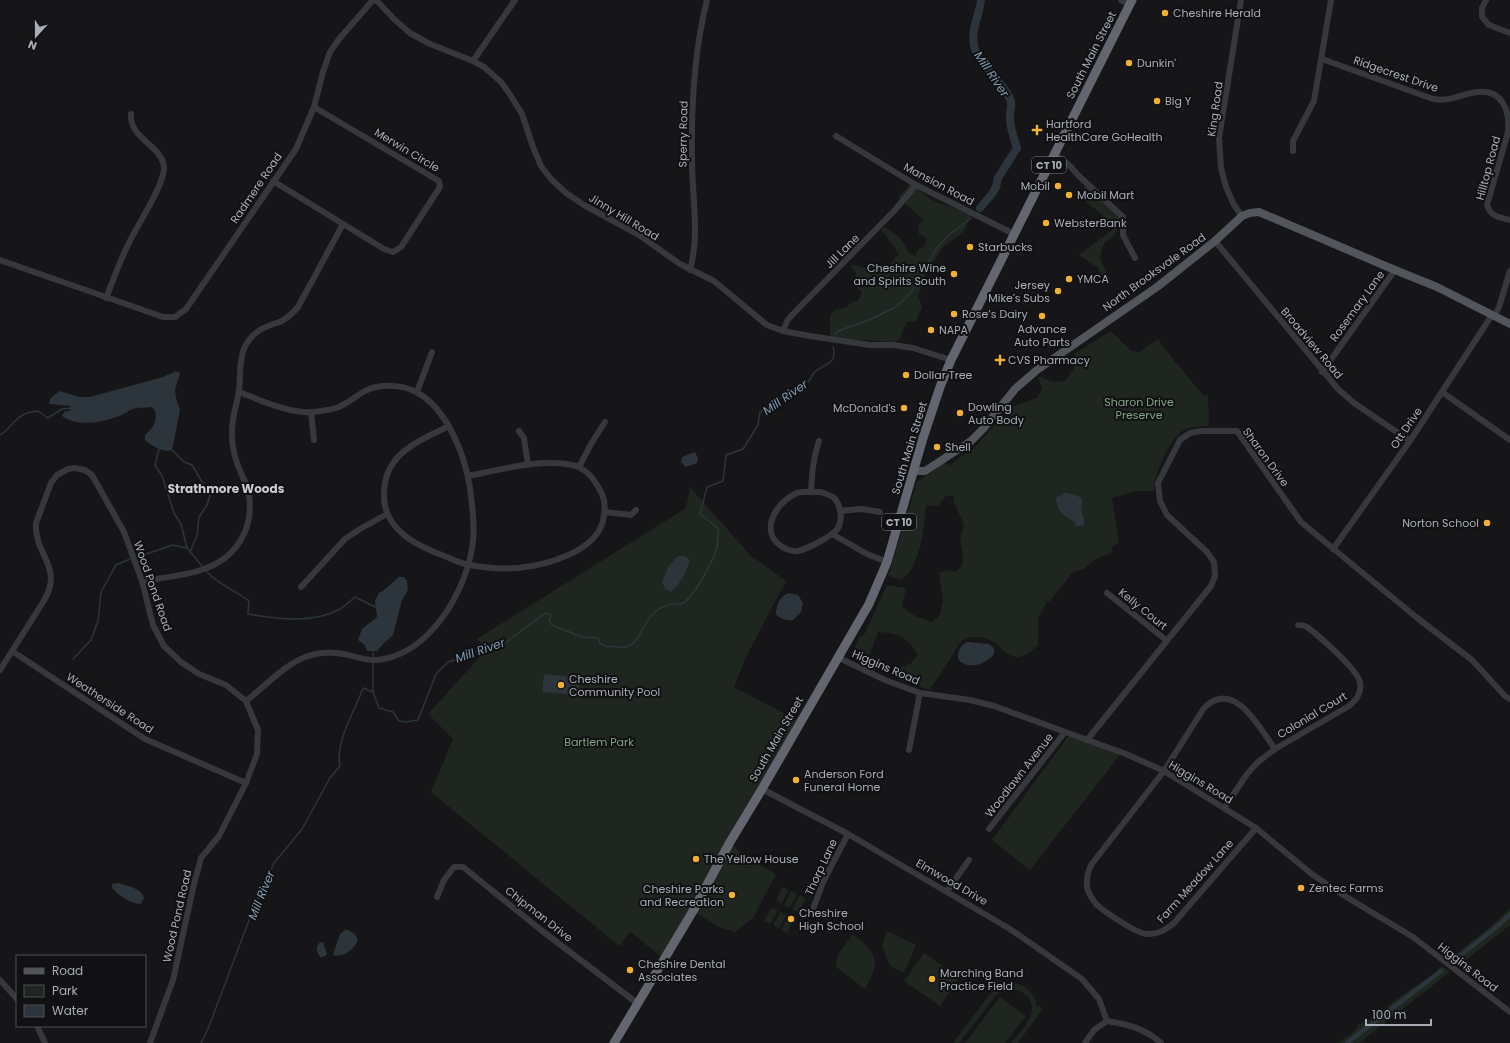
<svg xmlns="http://www.w3.org/2000/svg" width="1510" height="1043" viewBox="0 0 1510 1043" font-family="Poppins,sans-serif">
	<style>
		.green { fill: #1e261f }
		.water { fill: #2c353c }
		.lines { fill: none; stroke-linecap: round; stroke-linejoin: round }
		.stream { stroke: #2c353c; stroke-width: 1.5 }
		.canal { stroke: #2c353c; stroke-width: 4.5 }
		.river { stroke: #2c353c; stroke-width: 8 }
		.minor { stroke: #37383d; stroke-width: 6 }
		.major { stroke: #53555c; stroke-width: 8 }
		.highway { stroke: #63666e; stroke-width: 9 }
		.poi-dot { fill: #f2b134; stroke: #111113; stroke-width: 1.5 }
		.labels { text-anchor: middle; dominant-baseline: central; stroke-width: 4; stroke-linejoin: round; paint-order: stroke }
		.shield { fill: #111113; stroke: #7b7e86; stroke-width: 1 }
		.shield-label { font-size: 10px; font-weight: bold; fill: #a8adb8 }
		.poi-label { font-size: 11px; fill: #a8adb8; stroke: #111113; text-anchor: start }
		.street-label { font-size: 11px; fill: #a8adb8; stroke: #111113 }
		.park-label { font-size: 11px; fill: #7fa381; stroke: #111113 }
		.water-label { font-size: 12px; font-style: italic; fill: #7f9bb3; stroke: #111113 }
		.neighbourhood-label { font-size: 12px; font-weight: bold; fill: #c9ccd4; stroke: #111113 }
	</style>
	<rect width="100%" height="100%" fill="#161618"/>
	<!-- green -->
	<g class="green">
		<path d="M910 184 932 200 972 215 963 232 942 248 927 271 918 296 922 307 916 321 907 322 899 340 894 342 850 339 830 336V316L836 309 846 308 851 302 858 301 862 293 855 285 856 273 850 265C865 265 873 274 888 274V267L899 254 881 229 885 227C894 233 906 240 907 251L915 256 919 248 924 247 927 238 919 234C917 227 918 226 923 220L898 197Z"/>
		<polygon points="1085,184 1120,217 1117,231 1113,236 1103,245 1100,259 1110,279 1106,282 1097,267 1079,255 1116,227 1082,198"/>
		<path d="M1111 331 1131 351 1139 352 1158 339 1163 347 1204 396 1208 394 1209 426C1200 426 1192 426 1184 430 1169 439 1154 474 1154 491H1137L1112 498 1119 543 1113 546 1111 553 1096 559 1084 569 1073 572 1049 602 1047 601 1038 619V645C1006 676 1006 637 977 637 971 637 967 637 962 641 958 644 955 651 952 656 945 667 938 679 929 690L898 679 900 668 910 664 918 655C907 637 899 633 878 632L866 664 858 661 852 655 859 637 864 635 887 585 906 588 902 607 915 616 932 622 940 615 943 600 939 573 946 570 956 572 962 565 963 556 960 539 964 525 953 500 954 496H946L939 505 930 506 926 505C924 527 921 567 901 580L888 576 917 482 945 462 949 466 961 456 974 448 1004 415 1014 406 1037 398 1042 389 1038 377 1040 376 1052 382 1065 381 1074 368V354Z"/>
		<polygon points="690,487 750,555 786,581 746,657 734,687 800,722 730,842 743,855 776,874 753,918 735,932 719,927 693,911 664,959 630,932 619,946 431,792 453,739 428,714 487,649 477,639 686,508"/>
		<polygon points="1070,734 1123,751 1030,870 992,840"/>
		<polygon points="783,887 789,890 782,903 776,900"/>
		<polygon points="791,891 797,894 790,908 784,905"/>
		<polygon points="800,895 806,899 798,912 792,909"/>
		<polygon points="772,907 778,911 770,924 764,921"/>
		<polygon points="1510,908 1510,925 1458,966 1450,959 1495,923"/>
		<polygon points="780,912 786,915 779,929 773,925"/>
		<polygon points="788,916 794,920 787,933 781,930"/>
		<polygon points="887,931 916,945 904,973 890,966 882,946"/>
		<path d="M853 934C877 955 882 959 865 989L836 967 837 956Z"/>
		<polygon points="924,953 959,978 940,1006 904,981"/>
		<path d="M1442 966 1450 972 1359 1043H1337C1345 1037 1356 1035 1358 1024 1367 1024 1390 1006 1395 1000L1435 973Z"/>
		<path d="M1008 983C1024 982 1035 992 1037 1007L1039 1006 1043 1009 1018 1043H1011C1017 1035 1028 1025 1031 1014 1037 994 1012 982 997 994L959 1043H953L993 990 1000 985Z"/>
		<polygon points="1000,997 1026,1016 1005,1043 965,1043"/>
	</g>
	<!-- water -->
	<g class="water">
		<path d="M176 371 180 373 175 390 176 398 180 410 172 450C163 453 152 446 145 440V435C153 429 161 416 152 407 146 408 139 407 133 409 129 410 126 413 122 415 103 422 80 428 62 416L64 412 71 410 70 406 49 404 50 399 59 391 80 397H90L163 377Z"/>
		<polygon points="695,452 698,458 697,463 686,467 681,462 682,457"/>
		<path d="M1064 493C1069 493 1080 495 1082 500 1083 503 1081 507 1081 510 1083 516 1086 520 1083 526H1074L1076 523C1065 515 1057 514 1056 498Z"/>
		<path d="M678 556H685L690 560C686 573 680 584 671 592L665 589 662 582 668 567Z"/>
		<path d="M399 577H404L407 581 408 590 402 600 393 635 384 643 377 651H367L364 644 358 640 362 629 377 617 375 601 379 593C387 589 391 583 399 577Z"/>
		<path d="M788 593 798 595 803 603 801 612 793 620C788 621 779 619 776 614 776 605 780 597 788 593Z"/>
		<path d="M968 642 989 644 994 648V654C986 664 968 671 958 659 957 652 961 644 968 642Z"/>
		<polygon points="544,674 580,678 578,695 542,692"/>
		<path d="M118 883C128 886 141 888 144 898L141 904C129 903 121 897 112 888V884Z"/>
		<path d="M345 930H348L355 934 358 940C354 949 344 958 333 955L340 934Z"/>
		<path d="M323 942 327 954 326 955 321 958C317 953 315 948 319 943Z"/>
	</g>
	<g class="lines">
		<!-- stream -->
		<g class="stream">
			<polyline points="835,334 838,331 869,320 894,308 904,300 912,291 936,249 949,235 971,218"/>
			<path d="M0 435C10 430 14 418 25 414 28 412 34 412 38 411L48 418 62 409 72 408"/>
			<polyline points="159,449 155,465 162,476 174,513 181,524 187,548 202,566"/>
			<polyline points="172,450 184,462 192,465 210,495 207,505 199,517 197,536 190,552"/>
			<polyline points="137,557 173,545 187,548"/>
			<path d="M207 572C219 585 235 590 249 601L248 614C277 619 313 624 340 609 345 606 350 601 355 597L375 607"/>
			<polyline points="373,652 373,656"/>
			<polyline points="73,659 91,640 98,621 101,592 116,565 130,559"/>
			<polyline points="373,663 373,692"/>
			<path d="M201 1043 208 1029 254 907 274 863 302 829 330 778 340 766C335 740 355 712 363 688L373 692 379 708 393 712 399 721 405 722 418 720 436 674 448 662 461 658 488 645 498 647 505 643 544 614H549L551 616 549 621 552 625 582 637 598 638 600 644 608 647C615 645 623 649 629 646 640 641 644 620 655 612 659 608 669 604 675 604 677 603 679 604 681 604 693 600 714 559 717 547 718 541 718 534 718 528L700 514 707 487 723 481 726 455 743 449 758 425 760 412 801 384 809 381C811 378 812 375 814 373 824 363 838 364 833 347"/>
		</g>
		<!-- canal -->
		<g class="canal">
			<polyline points="1457,958 1499,925 1510,914"/>
			<polyline points="1347,1043 1441,971"/>
		</g>
		<!-- river -->
		<path class="river" d="M980 208 992 194 996 187 998 178 1017 148C1014 139 1011 130 1010 121 1009 115 1012 108 1011 102 1007 85 977 65 974 45 971 29 979 16 981 0"/>
		<!-- minor -->
		<g class="minor">
			<polyline points="376,0 395,20 410,33 430,44 473,61 484,67 501,82 509,93 522,114 533,147 541,166 551,179 566,193 584,205 639,235 680,264 714,281 767,325 783,331 810,336 870,345 894,345 913,348 951,360"/>
			<polyline points="1121,0 1129,5"/>
			<polyline points="1241,0 1219,138 1221,168 1226,187 1234,205 1242,216"/>
			<polyline points="1486,0 1482,8 1482,17 1489,25 1510,33"/>
			<path d="M1322 59 1433 99C1452 102 1460 94 1477 92 1502 89 1510 110 1508 132L1487 205C1491 217 1499 217 1510 220"/>
			<polyline points="473,61 515,0"/>
			<polyline points="836,136 916,185 1014,234"/>
			<polyline points="1293,151 1293,141 1314,101 1331,0"/>
			<polyline points="1054,154 1070,166 1078,175 1123,217 1123,235 1135,258"/>
			<polyline points="273,181 384,249 393,252 401,247 440,187 439,181 314,107"/>
			<polyline points="1215,241 1338,389 1354,403 1410,441"/>
			<polyline points="0,260 163,317 175,317 186,309 296,149 314,107 323,72 330,52 339,39 373,0"/>
			<path d="M690 270C700 234 692 197 692 160 691 106 694 52 707 0"/>
			<path d="M106 298C113 281 119 263 127 247 135 228 165 185 164 167 162 145 129 139 131 114"/>
			<polyline points="783,331 787,321 793,314 894,211 916,185"/>
			<polyline points="1322,372 1395,270"/>
			<path d="M239 392C260 400 290 414 313 412 321 411 331 410 339 407 348 403 356 396 365 391 379 384 402 384 416 392 447 408 465 455 470 488 472 506 475 523 473 541 468 588 433 649 384 659 370 662 357 657 344 654 332 652 320 652 308 656 286 663 264 687 246 701"/>
			<polyline points="417,392 432,352"/>
			<polyline points="1442,392 1510,440"/>
			<polyline points="311,412 314,440"/>
			<path d="M449 426C417 442 383 454 384 496 384 531 419 547 447 557 454 560 462 564 470 565 485 568 502 569 518 568 547 565 595 552 603 521 605 511 606 503 602 494 596 482 589 471 576 466 545 457 499 470 468 476"/>
			<polyline points="519,431 524,438 528,465"/>
			<polyline points="579,467 591,444 605,422"/>
			<path d="M811 492C812 474 813 458 819 441"/>
			<path d="M821 492C825 494 830 495 833 497 841 504 843 519 838 528 833 536 807 549 798 551 795 552 789 550 786 549 757 535 774 503 797 493 804 491 814 492 821 492Z"/>
			<polyline points="840,511 861,509 880,512"/>
			<polyline points="605,512 631,515 636,510"/>
			<polyline points="832,534 867,554 887,562"/>
			<polyline points="1333,549 1410,441 1490,318 1496,313 1499,307 1510,271"/>
			<path d="M142 581C160 578 184 576 201 570 237 559 256 527 248 490 247 484 243 479 241 473 236 462 232 448 232 435 231 419 237 405 239 390 241 374 238 354 249 340 254 333 262 328 271 325 274 323 278 323 282 321 288 317 293 313 298 307L343 224"/>
			<polyline points="301,587 345,539 360,529 387,514"/>
			<polyline points="1107,593 1166,640"/>
			<polyline points="12,651 145,739 246,783"/>
			<polyline points="837,657 885,680 920,693 970,700 994,706 1126,754 1164,771 1256,828 1313,875 1348,898 1413,937 1510,1012"/>
			<path d="M0 670 45 599C63 566 34 555 36 523L51 483 57 475 68 469 75 468 85 470 92 475 124 532 142 581 153 625 164 646 181 662 199 674 226 685 246 701 258 730 257 754 246 783 219 836 201 858 194 884 173 980 150 1043"/>
			<polyline points="1087,740 1211,586 1215,576 1214,562 1207,552 1167,515 1160,501 1158,483 1180,440 1190,433 1202,431 1237,431 1301,522 1416,617 1472,660 1505,696 1510,699"/>
			<polyline points="909,750 920,693"/>
			<polyline points="762,789 848,834 1010,929 1082,979 1099,999 1107,1021"/>
			<path d="M1225 807 1247 774 1258 762 1275 749 1349 706C1357 700 1362 693 1360 682 1357 669 1318 635 1307 627 1304 625 1301 625 1298 625"/>
			<path d="M1256 828 1174 923C1165 931 1157 935 1146 934 1136 933 1105 912 1097 905 1093 900 1087 893 1087 886 1086 879 1088 872 1091 865L1164 771 1204 708C1234 678 1259 727 1275 749"/>
			<polyline points="989,829 1065,732"/>
			<polyline points="947,891 969,860"/>
			<polyline points="437,897 444,880 454,867 463,867 541,930 637,1003"/>
			<polyline points="813,909 824,880 848,834"/>
			<polyline points="0,980 17,999"/>
			<polyline points="37,1026 45,1043"/>
			<path d="M1085 1043 1094 1030 1107 1021C1127 1024 1146 1029 1161 1043"/>
		</g>
		<!-- major -->
		<polyline class="major" points="914,469 919,471 925,471 971,441 983,429 1015,389 1037,370 1157,287 1215,241 1242,216 1250,213 1259,212 1395,270 1437,287 1510,324"/>
		<!-- highway -->
		<polyline class="highway" points="614,1043 693,911 730,842 762,789 869,604 887,562 923,438 940,387 951,360 1132,0"/>
	</g>
	<!-- markers -->
	<g class="poi-dot">
		<circle cx="1165" cy="13" r="4"/>
		<circle cx="1129" cy="63" r="4"/>
		<circle cx="1157" cy="101" r="4"/>
		<path d="M1035 124h4v4h4v4h-4v4h-4v-4h-4v-4h4z"/>
		<circle cx="1058" cy="186" r="4"/>
		<circle cx="1069" cy="195" r="4"/>
		<circle cx="1046" cy="223" r="4"/>
		<circle cx="970" cy="247" r="4"/>
		<circle cx="954" cy="274" r="4"/>
		<circle cx="1069" cy="279" r="4"/>
		<circle cx="1058" cy="291" r="4"/>
		<circle cx="954" cy="314" r="4"/>
		<circle cx="1042" cy="316" r="4"/>
		<circle cx="931" cy="330" r="4"/>
		<path d="M998 354h4v4h4v4h-4v4h-4v-4h-4v-4h4z"/>
		<circle cx="906" cy="375" r="4"/>
		<circle cx="904" cy="408" r="4"/>
		<circle cx="960" cy="413" r="4"/>
		<circle cx="937" cy="447" r="4"/>
		<circle cx="1487" cy="523" r="4"/>
		<circle cx="561" cy="685" r="4"/>
		<circle cx="796" cy="780" r="4"/>
		<circle cx="696" cy="859" r="4"/>
		<circle cx="1301" cy="888" r="4"/>
		<circle cx="732" cy="895" r="4"/>
		<circle cx="791" cy="919" r="4"/>
		<circle cx="630" cy="970" r="4"/>
		<circle cx="932" cy="979" r="4"/>
	</g>
	<g class="labels">
		<!-- shield labels -->
		<g class="shield">
			<rect x="1032" y="157" width="34" height="16" rx="3"/>
			<rect x="882" y="514" width="34" height="16" rx="3"/>
		</g>
		<g class="shield-label">
			<text x="1049" y="165">CT 10</text>
			<text x="899" y="522">CT 10</text>
		</g>
		<!-- poi labels -->
		<g class="poi-label">
			<text x="1173" y="13">Cheshire Herald</text>
			<text x="1137" y="63">Dunkin'</text>
			<text x="1165" y="101">Big Y</text>
			<text x="1046" y="124">Hartford<tspan x="1046" dy="13">HealthCare GoHealth</tspan></text>
			<text x="1050" y="186" text-anchor="end">Mobil</text>
			<text x="1077" y="195">Mobil Mart</text>
			<text x="1054" y="223">WebsterBank</text>
			<text x="978" y="247">Starbucks</text>
			<text x="946" y="268" text-anchor="end">Cheshire Wine<tspan x="946" dy="13">and Spirits South</tspan></text>
			<text x="1077" y="279">YMCA</text>
			<text x="1050" y="285" text-anchor="end">Jersey<tspan x="1050" dy="13">Mike's Subs</tspan></text>
			<text x="962" y="314">Rose’s Dairy</text>
			<text x="1042" y="329" text-anchor="middle">Advance<tspan x="1042" dy="13">Auto Parts</tspan></text>
			<text x="939" y="330">NAPA</text>
			<text x="1008" y="360">CVS Pharmacy</text>
			<text x="914" y="375">Dollar Tree</text>
			<text x="968" y="407">Dowling<tspan x="968" dy="13">Auto Body</tspan></text>
			<text x="896" y="408" text-anchor="end">McDonald's</text>
			<text x="945" y="447">Shell</text>
			<text x="1479" y="523" text-anchor="end">Norton School</text>
			<text x="569" y="679">Cheshire<tspan x="569" dy="13">Community Pool</tspan></text>
			<text x="804" y="774">Anderson Ford<tspan x="804" dy="13">Funeral Home</tspan></text>
			<text x="704" y="859">The Yellow House</text>
			<text x="1309" y="888">Zentec Farms</text>
			<text x="724" y="889" text-anchor="end">Cheshire Parks<tspan x="724" dy="13">and Recreation</tspan></text>
			<text x="799" y="913">Cheshire<tspan x="799" dy="13">High School</tspan></text>
			<text x="638" y="964">Cheshire Dental<tspan x="638" dy="13">Associates</tspan></text>
			<text x="940" y="973">Marching Band<tspan x="940" dy="13">Practice Field</tspan></text>
		</g>
		<!-- street labels -->
		<g class="street-label">
			<text transform="translate(1091 55) rotate(-63)">South Main Street</text>
			<text transform="translate(1396 74) rotate(19)">Ridgecrest Drive</text>
			<text transform="translate(1215 109) rotate(-82)">King Road</text>
			<text transform="translate(683 134) rotate(-89)">Sperry Road</text>
			<text transform="translate(407 150) rotate(31)">Merwin Circle</text>
			<text transform="translate(1488 168) rotate(-75)">Hilltop Road</text>
			<text transform="translate(939 184) rotate(28)">Mansion Road</text>
			<text transform="translate(256 188) rotate(-56)">Radmere Road</text>
			<text transform="translate(624 217) rotate(31)">Jinny Hill Road</text>
			<text transform="translate(842 251) rotate(-45)">Jill Lane</text>
			<text transform="translate(1154 272) rotate(-36)">North Brooksvale Road</text>
			<text transform="translate(1357 306) rotate(-54)">Rosemary Lane</text>
			<text transform="translate(1312 343) rotate(50)">Broadview Road</text>
			<text transform="translate(1406 428) rotate(-56)">Ott Drive</text>
			<text transform="translate(909 448) rotate(-73)">South Main Street</text>
			<text transform="translate(1266 457) rotate(54)">Sharon Drive</text>
			<text transform="translate(153 586) rotate(71)">Wood Pond Road</text>
			<text transform="translate(1143 609) rotate(39)">Kelly Court</text>
			<text transform="translate(886 667) rotate(23)">Higgins Road</text>
			<text transform="translate(110 703) rotate(33)">Weatherside Road</text>
			<text transform="translate(1312 715) rotate(-31)">Colonial Court</text>
			<text transform="translate(776 739) rotate(-60)">South Main Street</text>
			<text transform="translate(1019 775) rotate(-52)">Woodlawn Avenue</text>
			<text transform="translate(1201 782) rotate(31)">Higgins Road</text>
			<text transform="translate(821 867) rotate(-65)">Thorp Lane</text>
			<text transform="translate(1195 881) rotate(-48)">Farm Meadow Lane</text>
			<text transform="translate(952 882) rotate(30)">Elmwood Drive</text>
			<text transform="translate(539 914) rotate(38)">Chipman Drive</text>
			<text transform="translate(177 916) rotate(-77)">Wood Pond Road</text>
			<text transform="translate(1468 967) rotate(38)">Higgins Road</text>
		</g>
		<!-- park labels -->
		<g class="park-label">
			<text x="1139" y="402">Sharon Drive<tspan x="1139" dy="13">Preserve</tspan></text>
			<text x="599" y="742">Bartlem Park</text>
		</g>
		<!-- water labels -->
		<g class="water-label">
			<text transform="translate(992 74) rotate(56)">Mill River</text>
			<text transform="translate(785 397) rotate(-35)">Mill River</text>
			<text transform="translate(480 650) rotate(-19)">Mill River</text>
			<text transform="translate(261 895) rotate(-68)">Mill River</text>
		</g>
		<!-- neighbourhood labels -->
		<g class="neighbourhood-label">
			<text x="226" y="488">Strathmore Woods</text>
		</g>
	</g>
	<!-- legend -->
	<rect x="16" y="955" width="130" height="72" fill="#111113" stroke="#4d4f55"/>
	<rect x="24" y="968" width="20" height="6" fill="#53555c" stroke="#4d4f55"/>
	<text x="52" y="975" font-size="12" fill="#a8adb8">Road</text>
	<rect x="24" y="985" width="20" height="12" fill="#1e261f" stroke="#4d4f55"/>
	<text x="52" y="995" font-size="12" fill="#a8adb8">Park</text>
	<rect x="24" y="1005" width="20" height="12" fill="#2c353c" stroke="#4d4f55"/>
	<text x="52" y="1015" font-size="12" fill="#a8adb8">Water</text>
	<!-- north arrow -->
	<g transform="translate(36 36) rotate(201)" stroke="#111113" stroke-width="3" paint-order="stroke">
	<path d="M0-3L7 15L0 10L-7 15Z" fill="#a8adb8"/>
	<text y="-6" font-size="11" font-weight="bold" text-anchor="middle" fill="#a8adb8">N</text>
	</g>
	<!-- scale -->
	<path d="M1366 1019v6h65v-6" fill="none" stroke="#a8adb8" stroke-width="2"/>
	<text x="1372" y="1019" font-size="12" fill="#a8adb8" stroke="#111113" stroke-width="3" paint-order="stroke">100 m</text>
</svg>
